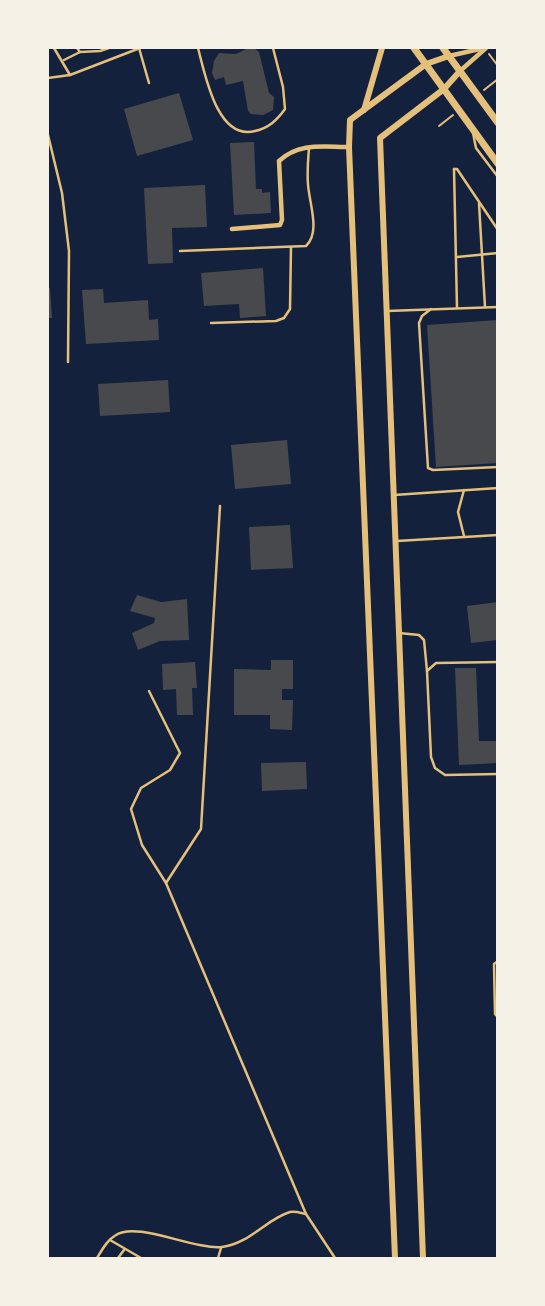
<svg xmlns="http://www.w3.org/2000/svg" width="545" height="1306" viewBox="0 0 545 1306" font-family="Rubik,sans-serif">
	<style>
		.building { fill: #48494c }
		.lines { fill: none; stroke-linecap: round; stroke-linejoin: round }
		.path { stroke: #e5c07b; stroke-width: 2 }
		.service { stroke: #e5c07b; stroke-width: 2.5 }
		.minor { stroke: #e5c07b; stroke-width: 4.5 }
		.secondary { stroke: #e5c07b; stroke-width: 6 }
		.primary { stroke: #e5c07b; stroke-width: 7 }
	</style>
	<rect width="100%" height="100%" fill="#14213d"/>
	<!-- building -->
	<g class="building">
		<polygon points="248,48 254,48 259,52 269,93 274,97 273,110 263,115 251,114 248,111 243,81 226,85 224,77 215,80 212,73 214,61 219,53 236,54"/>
		<polygon points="179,93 193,140 137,156 124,109"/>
		<polygon points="254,142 256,189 262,189 262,193 270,192 271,213 234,215 230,143"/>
		<polygon points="205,185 207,227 172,228 173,263 148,264 144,188"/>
		<polygon points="263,268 266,316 240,318 239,304 204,306 201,273"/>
		<polygon points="48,288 50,288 52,318 48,318"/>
		<polygon points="103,289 104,303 148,300 149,320 158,319 159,340 86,344 82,290"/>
		<polygon points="498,320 498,463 436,467 427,325"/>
		<polygon points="168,380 170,412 100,416 98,384"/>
		<polygon points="287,440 291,484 235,489 231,445"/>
		<polygon points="290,525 293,568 251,570 249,527"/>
		<polygon points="137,595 161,602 187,599 189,640 160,641 138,650 132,633 154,623 155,618 130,611"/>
		<polygon points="498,602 498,640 471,643 467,606"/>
		<polygon points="271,660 293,660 293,689 282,689 282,700 293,700 292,730 270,729 270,715 234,715 234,669 271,670"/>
		<polygon points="195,662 197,688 192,688 193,715 177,715 176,689 163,690 162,664"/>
		<polygon points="455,668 476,668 479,741 498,741 498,763 459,765"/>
		<polygon points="306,762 307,789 262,791 261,763"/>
	</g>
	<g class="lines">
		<!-- path -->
		<g class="path">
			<polyline points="489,54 498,66"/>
			<polyline points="484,90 498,79"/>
			<polyline points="439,126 453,115"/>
		</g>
		<!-- service -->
		<g class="service">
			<polyline points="54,48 70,75"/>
			<polyline points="139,48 149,83"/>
			<path d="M198 48C205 74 217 141 255 131 269 128 277 120 285 109L283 87 273 48"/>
			<polyline points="80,52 100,51 109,48"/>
			<polyline points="64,60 80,52 77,48"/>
			<polyline points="48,78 70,75 140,48"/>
			<polyline points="473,133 476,148 498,177"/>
			<polyline points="48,135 62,193 69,251 68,362"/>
			<polyline points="454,169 457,308"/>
			<polyline points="454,169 457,169 498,230"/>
			<polyline points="479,203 485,307"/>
			<path d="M180 251 306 246C321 232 309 203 308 184 307 172 308 160 309 148"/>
			<polyline points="457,257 498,253"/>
			<polyline points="431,309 422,316 419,323 428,468 433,470 498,467"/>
			<polyline points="387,311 498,307"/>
			<polyline points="211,323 276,321 284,318 290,309 291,247"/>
			<polyline points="394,495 498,488"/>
			<polyline points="220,506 201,829 166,883 306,1214 335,1258"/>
			<polyline points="464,536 458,512 464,490"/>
			<polyline points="397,541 498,535"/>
			<polyline points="399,633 419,635 424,640 427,671"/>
			<polyline points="498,662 436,663 427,671 431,757 435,768 445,775 498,774"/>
			<polyline points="149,691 180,753 170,770 141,788 131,809 142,845 166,883"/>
			<polyline points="498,961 494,964 495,1014 498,1017"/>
			<polyline points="110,1240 141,1258"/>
			<path d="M97 1258C102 1250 107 1240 116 1235 137 1221 194 1250 222 1247 249 1244 268 1218 290 1212 295 1211 301 1213 306 1214"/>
			<polyline points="118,1258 124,1250"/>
			<polyline points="218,1258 221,1248"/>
		</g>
		<!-- minor -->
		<g class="minor">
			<polyline points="449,56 484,48"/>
			<polyline points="460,71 486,48"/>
			<path d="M232 229 280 225 282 220 279 161C299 142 324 147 349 147"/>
		</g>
		<!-- secondary -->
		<g class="secondary">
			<polyline points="364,110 382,48"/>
			<polyline points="395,1258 349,147 350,120 426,64 449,56"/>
			<polyline points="423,1258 380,138 444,89 460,71"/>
		</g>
		<!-- primary -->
		<g class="primary">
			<polyline points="414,48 498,164"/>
			<polyline points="443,48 498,123"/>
		</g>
	</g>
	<!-- border -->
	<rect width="545" height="1306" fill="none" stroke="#f6f1e7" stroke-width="98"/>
</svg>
